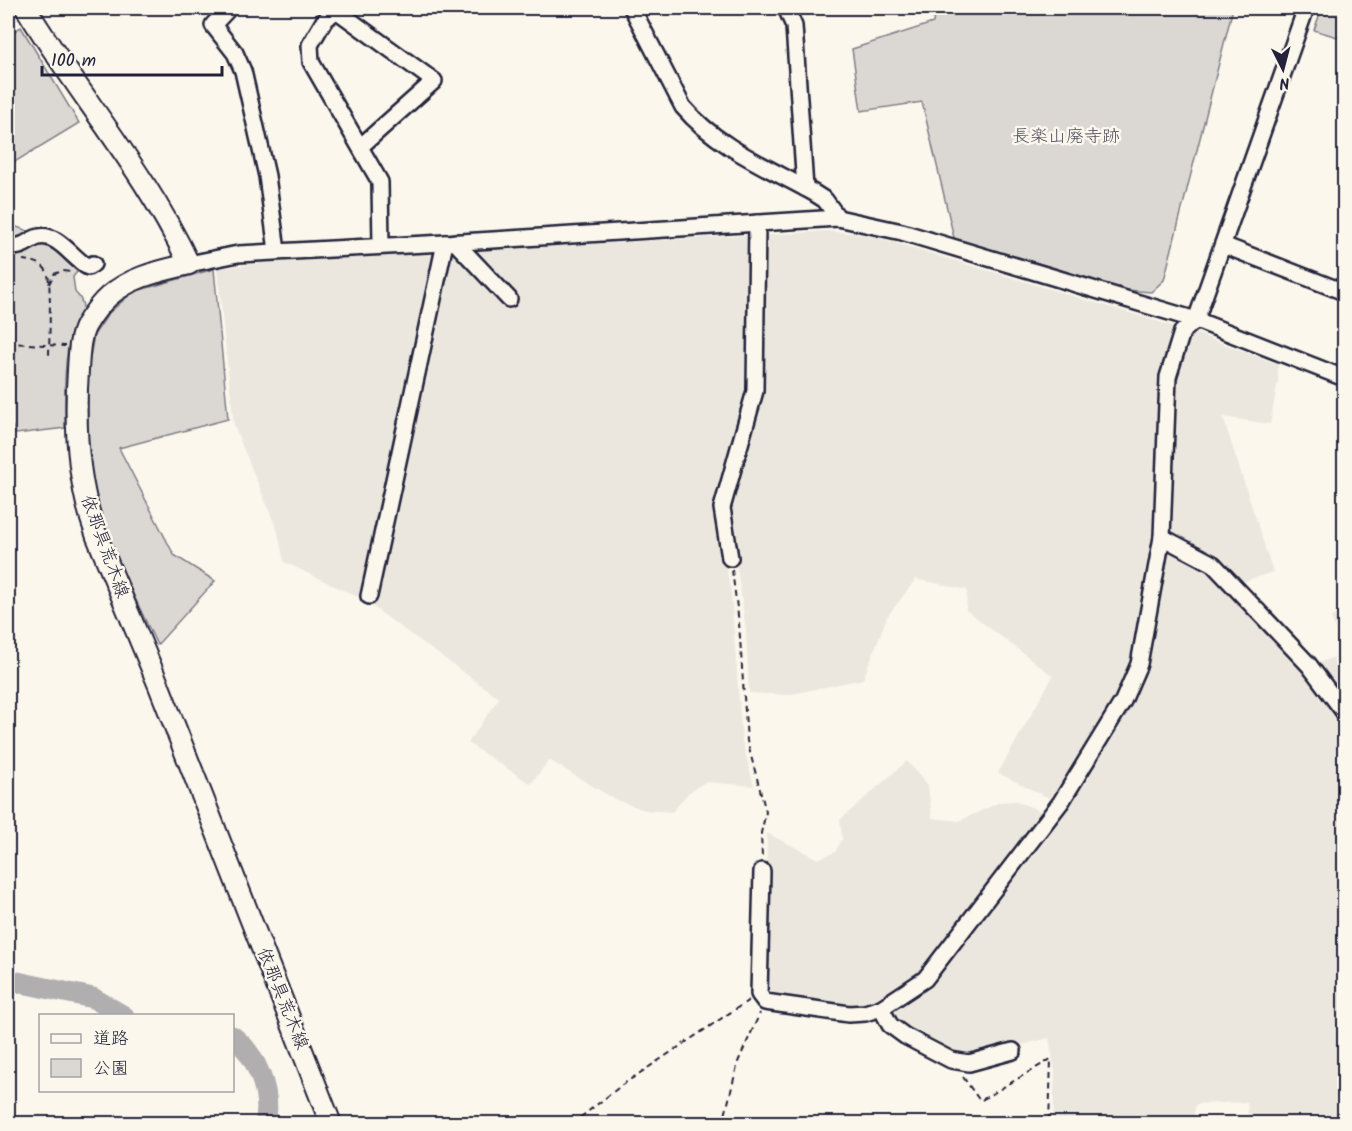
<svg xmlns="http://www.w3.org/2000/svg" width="1352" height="1131" viewBox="0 0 1352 1131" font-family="Kalam,'Klee One',sans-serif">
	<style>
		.built { fill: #ebe7df }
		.green { fill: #dbd8d3; stroke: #7e7d87; stroke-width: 1.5 }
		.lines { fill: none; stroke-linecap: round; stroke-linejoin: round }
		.river { stroke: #b1aeb0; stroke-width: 21 }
		.minor-casing { stroke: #22223b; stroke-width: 20 }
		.major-casing { stroke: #22223b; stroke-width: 24 }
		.path { stroke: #22223b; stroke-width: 2; stroke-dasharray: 6 4.5; stroke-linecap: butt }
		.minor { stroke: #fbf7ec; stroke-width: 15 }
		.major { stroke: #fbf7ec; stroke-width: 20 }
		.labels { text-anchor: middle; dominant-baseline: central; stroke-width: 5; stroke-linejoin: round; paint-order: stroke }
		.park-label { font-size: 18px; fill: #505061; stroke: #fbf7ec }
		.street-label { font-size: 18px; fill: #22223b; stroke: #fbf7ec }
	</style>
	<rect width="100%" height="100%" fill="#fbf7ec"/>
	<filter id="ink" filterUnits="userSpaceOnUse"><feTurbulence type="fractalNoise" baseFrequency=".0167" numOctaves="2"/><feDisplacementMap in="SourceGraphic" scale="12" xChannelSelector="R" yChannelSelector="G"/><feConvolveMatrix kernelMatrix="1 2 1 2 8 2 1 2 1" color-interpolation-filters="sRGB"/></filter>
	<g filter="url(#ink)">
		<!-- built -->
		<g class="built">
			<polygon points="827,231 859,234 883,239 1176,327 1163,368 1160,389 1155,535 1210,567 1308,671 1339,711 1344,722 1344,1123 1249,1123 1247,1102 1196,1104 1192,1123 1053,1123 1055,1072 1049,1038 968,1058 949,1055 895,1024 856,1008 771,999 765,990 767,833 818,859 835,852 842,839 840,820 907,761 928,785 932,818 959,821 1000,802 1016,801 1045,813 1053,800 998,773 1053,676 966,610 967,590 916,579 887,617 863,679 787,695 749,693 746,630 729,512 762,399 765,237 768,235"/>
			<polygon points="750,235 747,391 716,509 731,593 742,741 754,786 705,782 688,793 672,812 645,810 616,800 549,760 531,784 468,743 499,698 362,599 284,562 278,532 234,426 217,268 274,262"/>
			<polygon points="1190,333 1195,333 1278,364 1278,381 1270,424 1223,417 1273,572 1239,583 1175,536 1168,521 1175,372 1182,348"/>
			<polygon points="1344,612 1344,703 1315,664 1343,654 1331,617"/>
		</g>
		<!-- green -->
		<g class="green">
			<polygon points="935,8 1233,8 1164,280 1151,292 1127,290 954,238 922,102 861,111 852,49 933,23"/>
			<polygon points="1322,8 1344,8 1344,39 1314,30"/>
			<polygon points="21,27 79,123 8,166 8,35"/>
			<polygon points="8,224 37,234 8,245"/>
			<path d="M43 239 80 268 73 277 75 292C79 296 83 301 83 308 82 316 74 326 71 334 63 363 65 397 65 428L16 434 8 417V251Z"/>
			<polygon points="214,269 228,419 119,448 174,555 215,581 157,645 120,566 115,566 92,495 88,448 88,369 94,335 109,313 133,292"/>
		</g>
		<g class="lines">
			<!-- river -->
			<g class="river">
				<polyline points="8,980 93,998 124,1016"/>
				<path d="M232 1036C257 1054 272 1094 265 1124"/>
			</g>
			<defs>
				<g id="minor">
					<polyline points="229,8 213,25 235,53 243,71 267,176 277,251"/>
					<path d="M632 8 683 107C717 147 769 168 814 193L825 200 838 218"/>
					<polyline points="786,8 794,26 805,188"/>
					<polyline points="360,147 434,81 336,10 324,21 310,45 311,62 380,182 381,246"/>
					<polyline points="455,242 509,299"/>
					<polyline points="1223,245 1344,292"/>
					<path d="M8 248C12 247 18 247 22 245 28 243 33 238 39 237 58 233 73 259 88 267L93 264"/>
					<polyline points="189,264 238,254 445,243 838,218 902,232 1196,320 1344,378"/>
					<polyline points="1162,537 1213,564 1309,665 1344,712"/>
					<polyline points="730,558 722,508 755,391 757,223"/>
					<polyline points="369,596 445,243"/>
					<polyline points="762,871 759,994 765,1002 849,1014 865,1013 881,1008 925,979 1061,802 1123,701 1139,664 1162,537 1168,377 1182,332 1196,320 1306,8"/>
					<polyline points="881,1008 890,1025 905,1036 951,1060 969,1063 1013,1051"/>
				</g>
				<path id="major" d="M26 8C78 94 146 172 189 264 161 271 132 276 109 296 100 304 92 315 86 325 79 338 79 355 78 370 74 427 77 483 97 537L159 686 331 1124"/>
			</defs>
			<!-- minor casing -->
			<use href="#minor" class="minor-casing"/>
			<!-- major casing -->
			<use href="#major" class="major-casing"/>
			<!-- path -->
			<g class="path">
				<path d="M23 260C32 261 42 262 47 272 52 283 49 341 49 357"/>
				<polyline points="49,284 54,274 63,271 72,272"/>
				<polyline points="8,343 65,346"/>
				<polyline points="732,570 739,623 747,741 766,812 761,833 762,857"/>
				<polyline points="963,1077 980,1101 1051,1059 1049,1124"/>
				<polyline points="572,1124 622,1085 749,1000"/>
				<polyline points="723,1124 738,1062 760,1013"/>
			</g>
			<!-- minor -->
			<use href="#minor" class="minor"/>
			<!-- major -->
			<use href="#major" class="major"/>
		</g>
	</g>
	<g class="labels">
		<!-- park labels -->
		<g class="park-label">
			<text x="1066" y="137">長楽山廃寺跡</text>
		</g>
		<!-- street labels -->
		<g class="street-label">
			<text transform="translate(104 547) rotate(70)">依那具荒木線</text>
			<text transform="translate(282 999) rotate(68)">依那具荒木線</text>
		</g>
	</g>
	<!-- margin -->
	<rect width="1352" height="1131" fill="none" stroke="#fbf7ec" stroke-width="30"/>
	<rect x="15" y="15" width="1322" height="1101" fill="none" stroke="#22223b" stroke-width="2" filter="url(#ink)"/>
	<!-- legend -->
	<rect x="39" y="1014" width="195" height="78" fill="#fbf7ec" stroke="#a4a2a5" stroke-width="1.5"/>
	<rect x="51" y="1034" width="30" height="9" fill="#fbf7ec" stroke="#a4a2a5" stroke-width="1.5"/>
	<text x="93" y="1044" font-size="18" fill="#22223b">道路</text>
	<rect x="51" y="1059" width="30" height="18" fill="#dbd8d3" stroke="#a4a2a5" stroke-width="1.5"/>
	<text x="93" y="1074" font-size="18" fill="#22223b">公園</text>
	<!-- north arrow -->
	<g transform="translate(1283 69) rotate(174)" stroke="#fbf7ec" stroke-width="4.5" paint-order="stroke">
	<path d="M0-4.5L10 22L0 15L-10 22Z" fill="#22223b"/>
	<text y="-9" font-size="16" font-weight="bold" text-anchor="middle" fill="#22223b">N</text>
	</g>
	<!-- scale -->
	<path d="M42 66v9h180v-9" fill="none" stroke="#22223b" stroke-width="3"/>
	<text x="51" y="66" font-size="18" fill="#22223b" stroke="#fbf7ec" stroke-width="4.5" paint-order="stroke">100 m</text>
</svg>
